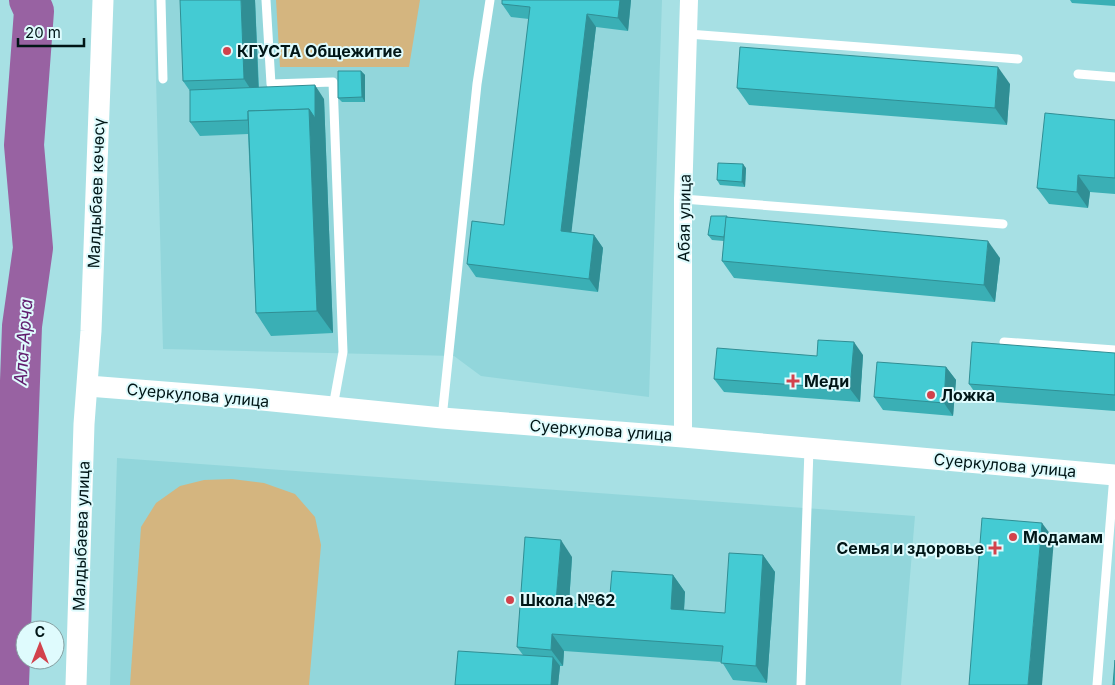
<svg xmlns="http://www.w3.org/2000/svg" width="1115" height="685" viewBox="0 0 1115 685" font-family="Inter,sans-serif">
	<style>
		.built { fill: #92d6db }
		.green { fill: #d4b57f }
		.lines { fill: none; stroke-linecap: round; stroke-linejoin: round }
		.river { stroke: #9862a2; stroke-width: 40 }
		.service { stroke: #fff; stroke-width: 9 }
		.minor { stroke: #fff; stroke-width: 18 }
		.tertiary { stroke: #fff; stroke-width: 21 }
		.wall { fill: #3aafb5 }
		.shaded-wall { fill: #308e94 }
		.building { fill: #44cbd3; stroke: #308e94 }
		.poi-dot { fill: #d2424c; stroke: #dffbfd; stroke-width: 2 }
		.labels { text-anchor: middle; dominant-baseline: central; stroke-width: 4; stroke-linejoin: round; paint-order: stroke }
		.poi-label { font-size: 16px; font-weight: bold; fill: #011617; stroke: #dffbfd; text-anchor: start }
		.street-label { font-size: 16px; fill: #011617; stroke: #dffbfd }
		.water-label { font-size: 18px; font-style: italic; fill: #601b6d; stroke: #dffbfd }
	</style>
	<rect width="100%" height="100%" fill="#a7e0e4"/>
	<!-- built -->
	<g class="built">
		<polygon points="154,0 662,0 649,397 481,376 454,356 163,349"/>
		<polygon points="117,458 915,516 901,685 110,685"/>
	</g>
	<!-- green -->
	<g class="green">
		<polygon points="276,0 420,0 409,67 280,67"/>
		<polygon points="232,479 264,483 295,494 315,517 321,545 309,685 130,685 141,527 156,503 180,486 204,480"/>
	</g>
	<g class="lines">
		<!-- river -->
		<polyline class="river" points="9,685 22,326 33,248 24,145 34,11 29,0"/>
		<!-- service -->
		<g class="service">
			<polyline points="161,0 163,79"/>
			<polyline points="266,0 271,84 333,82 343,352 333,407"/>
			<polyline points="688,34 1018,59"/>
			<polyline points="1078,74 1115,77"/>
			<polyline points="683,199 1003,224"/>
			<polyline points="1004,342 1115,350"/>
			<polyline points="442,418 477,84 490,0"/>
			<polyline points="801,685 809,449"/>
			<polyline points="1097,685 1114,475"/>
		</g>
		<!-- minor -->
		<polyline class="minor" points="683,437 683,199 689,0"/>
		<!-- tertiary -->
		<g class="tertiary">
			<polyline points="88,386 253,399 442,418 683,437 1115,475"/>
			<polyline points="76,685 84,424 91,331 103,0"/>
		</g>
	</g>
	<!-- wall -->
	<g class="wall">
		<polygon points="255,0 259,88 324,99 333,333 271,336 256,313 248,134 200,136 190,122 190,91 183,81"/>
		<polygon points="631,0 628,31 596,27 571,232 594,235 603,248 598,292 476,277 467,264 504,225 529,19 511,17 502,4"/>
		<polygon points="1070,0 1115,0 1115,6 1072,3"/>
		<polygon points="361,71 365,75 365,102 342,102 338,98"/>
		<polygon points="1010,84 1007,125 749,105 737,88"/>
		<polygon points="1115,120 1115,194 1090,192 1088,208 1049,204 1037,188"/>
		<polygon points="746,168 745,187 720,185 717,180"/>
		<polygon points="727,217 1000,258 995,302 734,278 722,261 724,241 712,240 708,235"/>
		<polygon points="1115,353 1115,411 981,401 969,384"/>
		<polygon points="863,355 860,402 724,392 714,379 817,356"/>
		<polygon points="946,367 956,380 953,416 883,410 874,397"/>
		<polygon points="763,555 775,572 767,683 733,680 722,662 564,651 563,666 560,666 558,685 455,685 523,655 517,647 572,557 569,603 609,606 673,575 685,592 684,610 725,613"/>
	</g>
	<!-- shaded-wall -->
	<g class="shaded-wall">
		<polygon points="241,0 255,0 259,102 244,79"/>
		<polygon points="620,0 631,0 628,31 618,18"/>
		<polygon points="587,14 596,27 570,244 561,231"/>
		<polygon points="998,67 1010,84 1007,125 995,108"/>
		<polygon points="361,71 365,75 365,102 362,97"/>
		<polygon points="315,85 324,99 333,333 317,311 309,109"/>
		<polygon points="743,164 746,168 745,187 742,182"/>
		<polygon points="1078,175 1090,192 1088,208 1077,192"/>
		<polygon points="594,235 603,248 598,292 589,279"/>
		<polygon points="988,241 1000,258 995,302 984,285"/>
		<polygon points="854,342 863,355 860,402 850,389"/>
		<polygon points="946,367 956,380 953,416 944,403"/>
		<polygon points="1042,523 1054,539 1042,685 1028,685"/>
		<polygon points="561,540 572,557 568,619 556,602"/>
		<polygon points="763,555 775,572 767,683 756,666"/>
		<polygon points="673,575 685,592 683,626 671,609"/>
		<polygon points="552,634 564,651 563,666 551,650"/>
		<polygon points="553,657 560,666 558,685 551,685"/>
	</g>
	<!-- building -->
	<g class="building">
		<polygon points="180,0 241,0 244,79 183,81"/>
		<polygon points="502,0 620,0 618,18 587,14 561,231 594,235 589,279 467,264 472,221 504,225 530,7 502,4"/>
		<polygon points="740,47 998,67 995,108 737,88"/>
		<polygon points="338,71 361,71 362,97 338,98"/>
		<polygon points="315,85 315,118 309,109 248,111 248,120 190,122 190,90"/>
		<polygon points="309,109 317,311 256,313 248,111"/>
		<polygon points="1045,113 1115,120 1115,178 1078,175 1077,192 1037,188"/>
		<polygon points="718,163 743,164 742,182 717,180"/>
		<polygon points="711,216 727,216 724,237 708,235"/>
		<polygon points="726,217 988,241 984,285 722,261"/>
		<polygon points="818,340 854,342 850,389 714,379 717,348 817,356"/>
		<polygon points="972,342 1115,353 1115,395 969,384"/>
		<polygon points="877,362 946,367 944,403 874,397"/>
		<polygon points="982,518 1042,523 1028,685 969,685"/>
		<polygon points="525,537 561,540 556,602 609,606 612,571 673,575 671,609 725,613 729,553 763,555 756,666 721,663 723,646 552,634 551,650 517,647"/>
		<polygon points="458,651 553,657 551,685 455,685"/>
		<polygon points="1115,660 1115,685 1113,685"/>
	</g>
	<!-- markers -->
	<g class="poi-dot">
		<circle cx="227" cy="51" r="5"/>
		<path d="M790.5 373.5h5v5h5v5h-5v5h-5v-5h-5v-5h5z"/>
		<circle cx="931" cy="395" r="5"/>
		<circle cx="1013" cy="537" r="5"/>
		<path d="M992.5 540.5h5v5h5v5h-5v5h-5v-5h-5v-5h5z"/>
		<circle cx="510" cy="600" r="5"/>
	</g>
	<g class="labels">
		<!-- poi labels -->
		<g class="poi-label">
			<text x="237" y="51">КГУСТА Общежитие</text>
			<text x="804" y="381">Меди</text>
			<text x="941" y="395">Ложка</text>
			<text x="1023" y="537">Модамам</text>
			<text x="984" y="548" text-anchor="end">Семья и здоровье</text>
			<text x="520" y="600">Школа №62</text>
		</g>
		<!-- street labels -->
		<g class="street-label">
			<text transform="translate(96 193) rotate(-88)">Малдыбаев көчөсү</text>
			<text transform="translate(684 218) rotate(-89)">Абая улица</text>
			<text transform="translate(198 395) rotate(5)">Суеркулова улица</text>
			<text transform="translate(601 430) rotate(4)">Суеркулова улица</text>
			<text transform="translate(1005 465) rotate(5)">Суеркулова улица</text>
			<text transform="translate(81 536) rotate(-88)">Малдыбаева улица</text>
		</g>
		<!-- water labels -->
		<g class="water-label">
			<text transform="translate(23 342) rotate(-86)">Ала-Арча</text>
		</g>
	</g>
	<!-- north arrow -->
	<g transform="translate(40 645)"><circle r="24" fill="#dffbfd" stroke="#869fa1"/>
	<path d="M0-4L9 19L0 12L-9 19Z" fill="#d2424c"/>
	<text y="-8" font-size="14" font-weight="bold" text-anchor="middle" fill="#011617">С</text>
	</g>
	<!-- scale -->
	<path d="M18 38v8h66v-8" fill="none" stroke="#011617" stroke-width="2.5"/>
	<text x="25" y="38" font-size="15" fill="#011617" stroke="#dffbfd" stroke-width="4" paint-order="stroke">20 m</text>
</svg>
